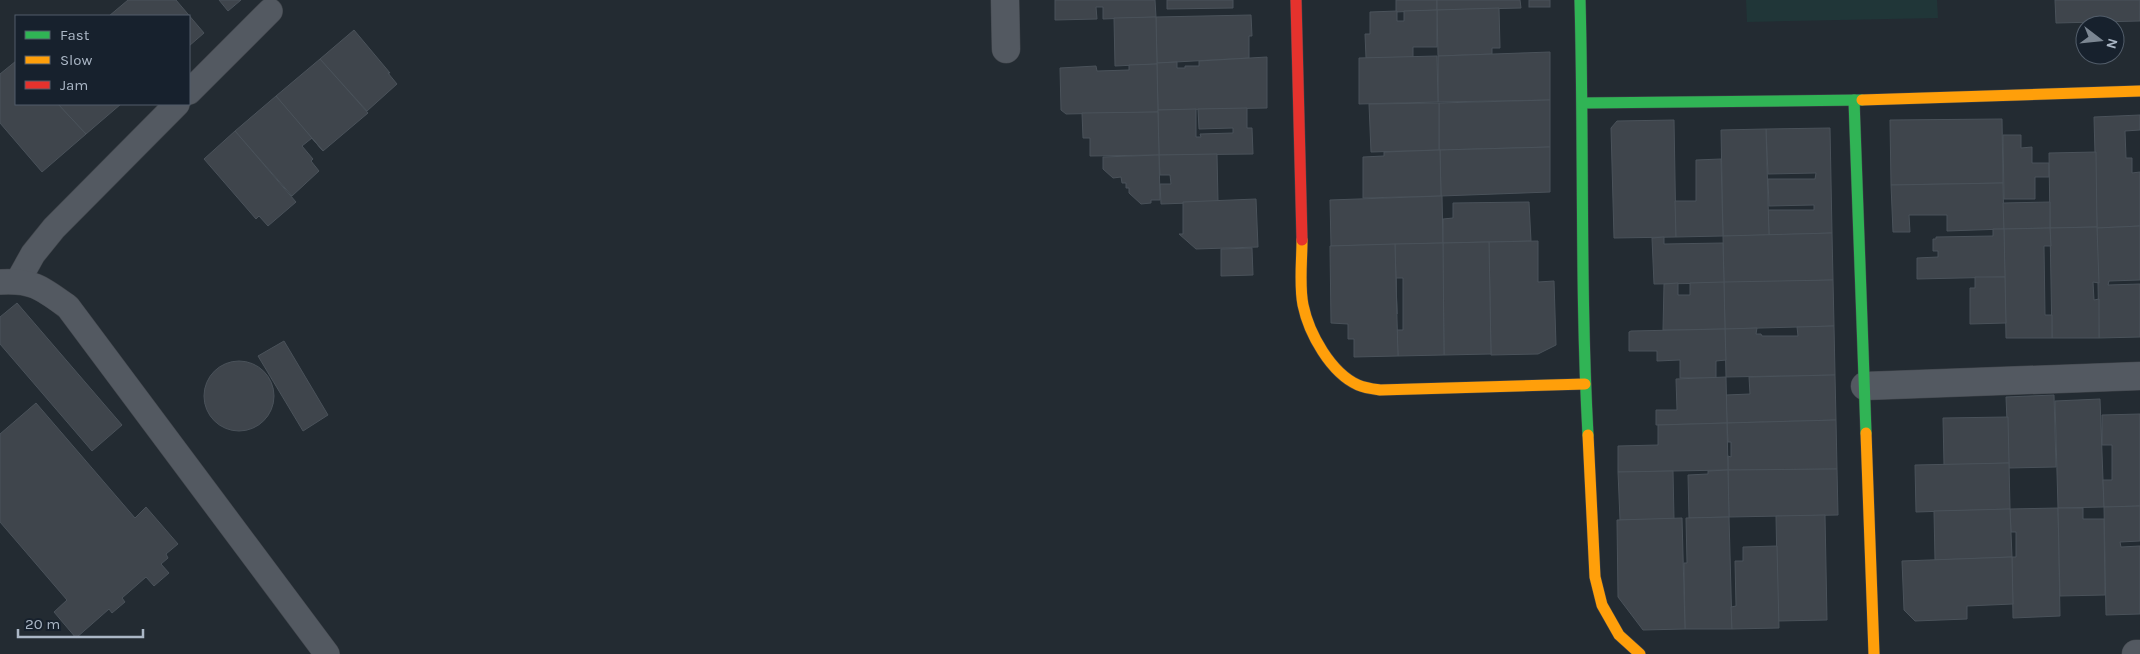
<svg xmlns="http://www.w3.org/2000/svg" width="2140" height="654" viewBox="0 0 2140 654" font-family="Karla,sans-serif">
	<style>
		.green { fill: #203638 }
		.building { fill: #3f454c; stroke: #4a525a }
		.lines { fill: none; stroke-linecap: round; stroke-linejoin: round }
		.lane-casing { stroke: #40454b; stroke-width: 26 }
		.street-casing { stroke: #40454b; stroke-width: 29 }
		.fast-casing { stroke: #40454b; stroke-width: 12 }
		.slow-casing { stroke: #40454b; stroke-width: 12 }
		.jam-casing { stroke: #40454b; stroke-width: 12 }
		.lane { stroke: #535961; stroke-width: 25 }
		.street { stroke: #535961; stroke-width: 28 }
		.fast { stroke: #30b455; stroke-width: 11 }
		.slow { stroke: #ff9f0a; stroke-width: 11 }
		.jam { stroke: #e5322d; stroke-width: 11 }
	</style>
	<rect width="100%" height="100%" fill="#232b32"/>
	<!-- green -->
	<polygon class="green" points="1746,0 1937,0 1938,18 1747,22"/>
	<!-- building -->
	<g class="building">
		<polygon points="128,0 176,0 204,33 189,46 189,16 109,16"/>
		<polygon points="219,0 241,0 228,11"/>
		<polygon points="1055,0 1155,0 1156,17 1103,19 1103,7 1096,7 1097,19 1055,20"/>
		<polygon points="1167,0 1233,0 1233,8 1167,9"/>
		<polygon points="1396,0 1437,0 1437,10 1396,12"/>
		<polygon points="1437,0 1520,0 1521,8 1437,10"/>
		<rect x="1529" y="0" width="21" height="7"/>
		<polygon points="2055,0 2140,0 2140,21 2056,23"/>
		<polygon points="1499,8 1500,48 1492,48 1492,54 1438,56 1437,10"/>
		<polygon points="1437,10 1437,47 1413,47 1413,57 1366,58 1365,34 1370,34 1370,12 1397,11 1397,21 1404,21 1404,11"/>
		<polygon points="1251,15 1252,36 1249,36 1249,58 1157,63 1156,17"/>
		<polygon points="1156,17 1157,64 1115,66 1114,18"/>
		<polygon points="354,30 390,73 388,73 397,84 367,111 320,59"/>
		<polygon points="1550,52 1550,100 1438,102 1438,56"/>
		<polygon points="1437,56 1438,102 1359,104 1359,58"/>
		<polygon points="1267,57 1267,108 1158,110 1157,63 1177,62 1177,68 1185,68 1185,66 1199,66 1199,61"/>
		<polygon points="320,59 368,113 323,151 276,96"/>
		<polygon points="16,61 16,104 58,104 86,134 42,172 0,123 0,74"/>
		<polygon points="1157,64 1158,112 1066,114 1061,110 1060,68 1096,66 1097,71 1129,70 1129,65"/>
		<polygon points="276,96 323,151 312,138 302,146 313,159 311,161 319,171 292,196 235,131"/>
		<polygon points="1550,100 1550,147 1439,150 1439,103"/>
		<polygon points="1439,103 1439,150 1371,152 1369,104"/>
		<polygon points="58,104 121,104 86,134"/>
		<polygon points="1247,108 1247,128 1252,128 1253,154 1159,155 1158,110 1196,109 1196,137 1201,137 1200,134 1233,133 1233,128 1199,129 1198,109"/>
		<polygon points="1158,112 1159,155 1090,156 1090,138 1083,138 1082,113"/>
		<polygon points="2140,115 2140,130 2125,131 2126,158 2132,158 2132,173 2140,172 2140,226 2097,228 2094,117"/>
		<polygon points="2002,119 2003,183 1891,185 1890,120"/>
		<polygon points="1674,120 1676,237 1614,238 1611,128 1617,121"/>
		<polygon points="1830,128 1832,233 1769,235 1768,210 1814,210 1814,205 1769,206 1768,179 1815,179 1816,173 1768,174 1766,129"/>
		<polygon points="1766,129 1769,235 1723,236 1721,130"/>
		<polygon points="235,131 296,202 268,226 259,216 256,219 204,159"/>
		<polygon points="2003,135 2021,135 2021,148 2032,147 2032,163 2049,163 2049,177 2035,177 2035,199 2004,199"/>
		<polygon points="1550,147 1550,192 1441,196 1440,150"/>
		<polygon points="1440,150 1441,196 1363,198 1363,157 1384,156 1384,152"/>
		<polygon points="2096,152 2097,227 2050,228 2049,153"/>
		<polygon points="1217,154 1218,202 1161,204 1160,184 1171,184 1170,175 1160,175 1159,155"/>
		<polygon points="1159,155 1160,200 1151,200 1151,203 1141,204 1129,193 1129,188 1126,188 1126,183 1122,183 1121,177 1113,178 1103,169 1103,157"/>
		<polygon points="1721,159 1723,236 1676,237 1675,201 1696,201 1696,160"/>
		<polygon points="2003,183 2004,229 1947,231 1947,215 1909,215 1910,232 1893,232 1891,185"/>
		<polygon points="1442,196 1443,243 1331,246 1330,200"/>
		<polygon points="1256,199 1258,247 1196,249 1179,234 1183,234 1183,202"/>
		<polygon points="1529,202 1531,241 1443,243 1443,219 1453,218 1453,203"/>
		<polygon points="2050,202 2050,228 2004,229 2003,203"/>
		<polygon points="2140,226 2140,280 2109,281 2108,285 2140,284 2140,337 2099,338 2097,228"/>
		<polygon points="2097,227 2099,283 2093,282 2094,300 2099,299 2099,338 2052,338 2050,228"/>
		<polygon points="2050,228 2051,246 2044,246 2045,315 2052,315 2052,338 2006,338 2004,229"/>
		<polygon points="1993,229 2004,229 2005,277 1917,279 1917,258 1938,257 1938,251 1933,251 1933,239 1936,239 1936,237 1993,236"/>
		<polygon points="1832,233 1833,280 1724,283 1723,236"/>
		<polygon points="1664,237 1664,244 1723,243 1724,283 1654,284 1652,238"/>
		<polygon points="1538,241 1538,282 1554,281 1556,345 1538,354 1491,355 1489,242"/>
		<polygon points="1489,242 1491,354 1444,355 1443,243"/>
		<polygon points="1443,243 1444,355 1398,356 1397,330 1403,330 1403,278 1396,278 1397,314 1395,244"/>
		<polygon points="1395,244 1398,356 1354,357 1354,339 1348,339 1348,324 1331,323 1330,246"/>
		<polygon points="1252,248 1253,275 1221,276 1221,249"/>
		<polygon points="1975,277 2005,277 2006,323 1970,324 1970,288 1975,288"/>
		<polygon points="1833,280 1834,326 1725,329 1724,282"/>
		<polygon points="1724,282 1725,329 1663,330 1664,284 1678,283 1678,295 1690,295 1690,283"/>
		<polygon points="17,303 122,425 92,451 0,344 0,317"/>
		<polygon points="1834,326 1835,375 1726,377 1725,329 1757,328 1756,334 1761,334 1762,336 1798,336 1797,327"/>
		<polygon points="1725,329 1726,360 1716,361 1716,378 1680,378 1680,360 1657,361 1657,351 1629,351 1629,332 1631,331"/>
		<polygon points="284,341 328,415 303,431 258,356"/>
		<circle cx="239" cy="396" r="35"/>
		<polygon points="1835,375 1836,420 1727,423 1726,395 1750,394 1749,377"/>
		<polygon points="1726,377 1727,423 1656,425 1656,410 1677,410 1676,379"/>
		<polygon points="2054,395 2056,467 2009,468 2006,397"/>
		<polygon points="2100,399 2104,507 2058,508 2055,401"/>
		<polygon points="36,403 135,518 146,507 178,544 166,554 168,558 161,564 169,573 154,586 146,577 122,598 125,602 112,613 109,609 76,638 54,612 67,600 0,522 0,434"/>
		<polygon points="2140,414 2140,506 2104,507 2103,480 2112,480 2112,445 2102,445 2102,415"/>
		<polygon points="2008,417 2009,463 1944,465 1943,418"/>
		<polygon points="1836,420 1837,469 1728,470 1728,456 1731,457 1731,442 1728,442 1727,423"/>
		<polygon points="1727,423 1728,470 1618,472 1618,446 1658,445 1658,425"/>
		<polygon points="2009,463 2010,509 1916,512 1915,465"/>
		<polygon points="1837,469 1838,515 1729,517 1728,470"/>
		<polygon points="1728,470 1729,517 1689,518 1688,475 1708,474 1708,471"/>
		<polygon points="1673,471 1674,519 1620,520 1618,472"/>
		<polygon points="2140,506 2140,541 2120,542 2121,547 2140,546 2140,614 2106,615 2104,507"/>
		<polygon points="2058,508 2060,616 2013,618 2012,557 2016,557 2016,532 2011,532 2010,509"/>
		<polygon points="2058,508 2083,508 2083,519 2104,519 2105,595 2060,596"/>
		<polygon points="2010,509 2012,557 1935,560 1934,511"/>
		<polygon points="1825,515 1827,620 1778,621 1776,516"/>
		<polygon points="1729,517 1732,629 1685,629 1684,563 1687,563 1686,518"/>
		<polygon points="1682,518 1685,629 1643,630 1618,597 1617,520"/>
		<polygon points="1777,546 1779,628 1732,629 1731,607 1736,606 1735,561 1743,561 1743,547"/>
		<polygon points="2012,557 2013,604 1967,606 1967,619 1915,621 1904,610 1902,561"/>
	</g>
	<g class="lines">
		<defs>
			<g id="lane">
				<polyline points="189,92 270,11"/>
				<polyline points="18,281 33,254 54,228 177,104"/>
				<path d="M0 282C33 280 42 288 68 307L327 654"/>
			</g>
			<g id="street">
				<polyline points="1005,0 1006,49"/>
				<polyline points="1865,386 2140,376"/>
				<polyline points="2136,654 2140,654"/>
			</g>
			<g id="fast">
				<path d="M1580 0C1584 145 1580 290 1588 435"/>
				<polyline points="1854,100 1866,433"/>
				<polyline points="1583,103 1862,100"/>
			</g>
			<g id="slow">
				<polyline points="1862,100 2140,91"/>
				<path d="M1302 240C1302 261 1299 285 1303 305 1309 334 1331 373 1358 385 1365 388 1373 389 1380 390L1585 384"/>
				<polyline points="1866,433 1874,654"/>
				<polyline points="1588,435 1595,577 1602,605 1619,635 1640,654"/>
			</g>
			<polyline id="jam" points="1296,0 1302,240"/>
		</defs>
		<!-- lane casing -->
		<use href="#lane" class="lane-casing"/>
		<!-- street casing -->
		<use href="#street" class="street-casing"/>
		<!-- fast casing -->
		<use href="#fast" class="fast-casing"/>
		<!-- slow casing -->
		<use href="#slow" class="slow-casing"/>
		<!-- jam casing -->
		<use href="#jam" class="jam-casing"/>
		<!-- lane -->
		<use href="#lane" class="lane"/>
		<!-- street -->
		<use href="#street" class="street"/>
		<!-- fast -->
		<use href="#fast" class="fast"/>
		<!-- slow -->
		<use href="#slow" class="slow"/>
		<!-- jam -->
		<use href="#jam" class="jam"/>
	</g>
	<!-- legend -->
	<rect x="15" y="15" width="175" height="90" fill="#17212d" stroke="#525d6a"/>
	<rect x="25" y="31" width="25" height="8" fill="#30b455" stroke="#525d6a"/>
	<text x="60" y="40" font-size="15" fill="#abb7c6">Fast</text>
	<rect x="25" y="56" width="25" height="8" fill="#ff9f0a" stroke="#525d6a"/>
	<text x="60" y="65" font-size="15" fill="#abb7c6">Slow</text>
	<rect x="25" y="81" width="25" height="8" fill="#e5322d" stroke="#525d6a"/>
	<text x="60" y="90" font-size="15" fill="#abb7c6">Jam</text>
	<!-- north arrow -->
	<g transform="translate(2100 40) rotate(106)"><circle r="24" fill="#17212d" stroke="#525d6a"/>
	<path d="M0-4L9 19L0 12L-9 19Z" fill="#7b8692"/>
	<text y="-8" font-size="14" font-weight="bold" text-anchor="middle" fill="#abb7c6">N</text>
	</g>
	<!-- scale -->
	<path d="M18 629v8h125v-8" fill="none" stroke="#abb7c6" stroke-width="2.5"/>
	<text x="25" y="629" font-size="15" fill="#abb7c6" stroke="#17212d" stroke-width="4" paint-order="stroke">20 m</text>
</svg>
